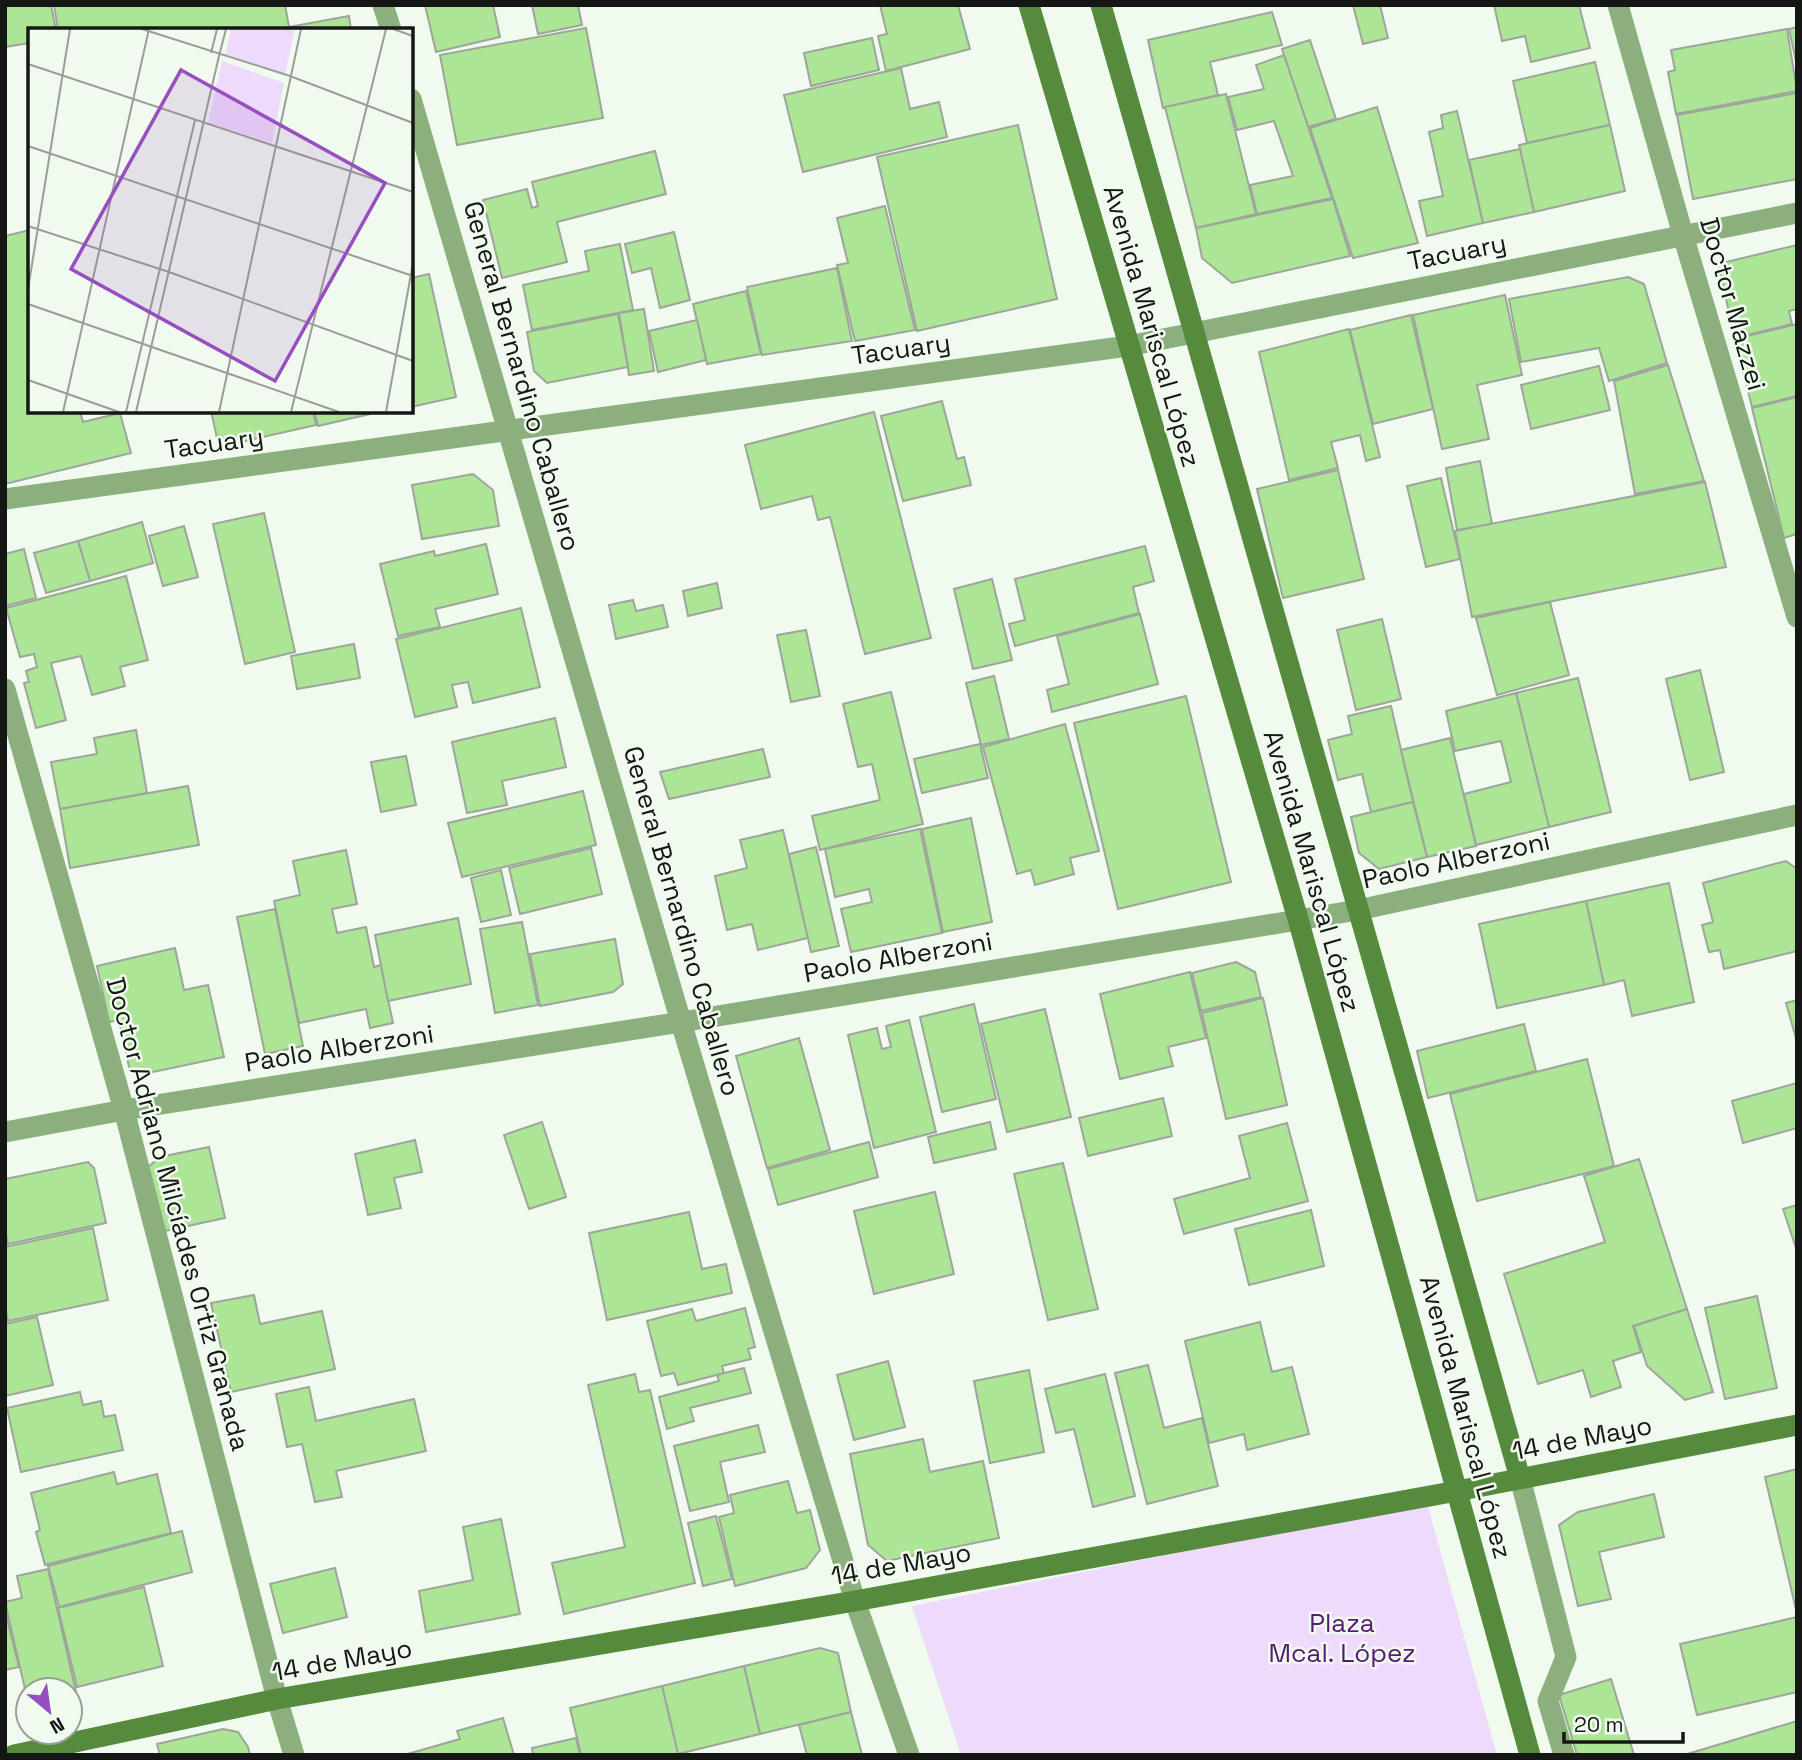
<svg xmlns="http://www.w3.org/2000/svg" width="1802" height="1760" viewBox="0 0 1802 1760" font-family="'Space Grotesk',sans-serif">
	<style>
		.green { fill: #eedbfc }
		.building { fill: #ade597; stroke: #9ea69b; stroke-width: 2 }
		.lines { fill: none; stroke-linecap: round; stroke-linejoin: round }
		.street { stroke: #8baf7d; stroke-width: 21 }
		.secondary { stroke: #568b3e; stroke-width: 21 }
		.labels { text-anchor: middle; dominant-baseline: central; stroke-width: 5; stroke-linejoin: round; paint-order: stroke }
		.street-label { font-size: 26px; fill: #141713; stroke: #f1faee }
		.park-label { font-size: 26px; fill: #561975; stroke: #f1faee }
		.inset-road { fill: none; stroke: #999f96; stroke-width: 2 }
		.view { fill: #974ec0; fill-opacity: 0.15; stroke: #974ec0; stroke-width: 3.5 }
		.inset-edge { fill: none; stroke: #141713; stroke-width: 3.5 }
	</style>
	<rect width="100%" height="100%" fill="#f1faee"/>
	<!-- green -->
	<polygon class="green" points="1427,1503 1497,1755 961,1755 912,1606"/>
	<!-- building -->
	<g class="building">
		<polygon points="5,5 51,5 56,30 30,30 30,43 5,47"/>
		<polygon points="54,5 285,5 289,27 349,16 351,30 58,30"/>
		<polygon points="425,5 493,5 500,37 436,52"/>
		<polygon points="532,5 578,5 582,25 538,34"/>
		<polygon points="880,5 958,5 970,49 886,71 878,36 887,34"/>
		<polygon points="1353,5 1380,5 1388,38 1363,44"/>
		<polygon points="1494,5 1579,5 1590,48 1531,62 1525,36 1502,41"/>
		<polygon points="1272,12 1282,45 1210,62 1218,95 1163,108 1148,40"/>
		<polygon points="1797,27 1797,66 1789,29"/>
		<polygon points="586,28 603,118 457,145 440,55"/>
		<polygon points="1787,29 1797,91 1676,114 1668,72 1675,70 1671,50"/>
		<polygon points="872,38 879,70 811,86 804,53"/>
		<polygon points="1310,40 1336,119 1308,127 1282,49"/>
		<polygon points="1284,55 1332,198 1257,214 1250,185 1293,176 1274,121 1237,130 1228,97 1264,89 1256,65"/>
		<polygon points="1595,62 1610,125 1527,143 1513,81"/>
		<polygon points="901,68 910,109 939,102 947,137 803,172 784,95"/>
		<polygon points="1797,93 1797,179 1693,199 1677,115"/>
		<polygon points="1226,94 1256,214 1196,228 1165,107"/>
		<polygon points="1377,107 1418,243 1353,258 1310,128"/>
		<polygon points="1457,111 1483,223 1427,236 1419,201 1443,196 1429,132 1443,128 1441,115"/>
		<polygon points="1018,125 1057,299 917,331 877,157"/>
		<polygon points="1610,125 1625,191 1534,212 1519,145"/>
		<polygon points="1520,149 1534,212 1483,223 1469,160"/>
		<polygon points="655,151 666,194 557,222 567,262 502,278 483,200 527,189 532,208 538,206 532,182"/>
		<polygon points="1333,199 1350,256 1232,283 1202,258 1196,228"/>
		<polygon points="885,206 915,330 855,341 837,265 848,263 837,218"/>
		<polygon points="30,230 30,411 80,411 83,422 120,413 131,453 5,484 5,236"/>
		<polygon points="674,232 690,300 660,308 651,268 632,273 625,244"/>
		<polygon points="620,244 633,310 532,330 523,285 589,271 585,251"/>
		<polygon points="1797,245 1797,309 1789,311 1792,324 1735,338 1718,264"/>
		<polygon points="837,268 852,341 762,355 747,287"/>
		<polygon points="429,274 456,397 411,407 411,278"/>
		<polygon points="1628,277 1644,284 1667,363 1609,381 1599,348 1521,362 1509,299"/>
		<polygon points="746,291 761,354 707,364 693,304"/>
		<polygon points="1505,295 1522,375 1477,385 1489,439 1442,449 1413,315"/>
		<polygon points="644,309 654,371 629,375 619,313"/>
		<polygon points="618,314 628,367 547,383 534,371 527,332"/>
		<polygon points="1411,315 1433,409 1373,424 1350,330"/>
		<polygon points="697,320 706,360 658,372 649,331"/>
		<polygon points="1797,324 1797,396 1752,407 1735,339"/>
		<polygon points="1349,329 1380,457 1366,461 1360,435 1331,442 1338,468 1289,480 1259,352"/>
		<polygon points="1668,365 1704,481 1635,494 1614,381"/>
		<polygon points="1599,366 1610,410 1531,429 1521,385"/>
		<polygon points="1797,397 1797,534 1784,538 1752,408"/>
		<polygon points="942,401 957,459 964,457 971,485 903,501 881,416"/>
		<polygon points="211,411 313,411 316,425 219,447"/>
		<polygon points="314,411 369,411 370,414 318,426"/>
		<polygon points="874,412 931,638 865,654 830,517 818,520 812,496 761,509 745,445"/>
		<polygon points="1480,461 1492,524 1457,530 1446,468"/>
		<polygon points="1338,470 1364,579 1283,598 1257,489"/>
		<polygon points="473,474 493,490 499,526 422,539 412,485"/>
		<polygon points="1441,478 1460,559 1426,567 1407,486"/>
		<polygon points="1705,482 1726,567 1472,617 1455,531"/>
		<polygon points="264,513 295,652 245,664 213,524"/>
		<polygon points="142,522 153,563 90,581 78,541"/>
		<polygon points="184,526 198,577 163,586 149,536"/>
		<polygon points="78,541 90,581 46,593 34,553"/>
		<polygon points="486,544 498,594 435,609 440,627 398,636 380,564 434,551 435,556"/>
		<polygon points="1145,546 1154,581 1133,587 1139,613 1015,646 1009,624 1025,620 1015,579"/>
		<polygon points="24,549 36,598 5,606 5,554"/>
		<polygon points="126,576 148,660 120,667 125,686 92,695 81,656 51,663 66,720 36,728 24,683 29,682 26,671 37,667 34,654 20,657 6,608"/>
		<polygon points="992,579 1012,660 973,669 954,589"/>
		<polygon points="717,583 722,608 688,616 683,591"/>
		<polygon points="633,600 636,611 663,605 668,627 616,639 609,605"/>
		<polygon points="1550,602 1569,675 1497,695 1476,618"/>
		<polygon points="521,608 540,687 473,703 468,682 452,685 457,707 415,717 396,639"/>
		<polygon points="1140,614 1158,684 1052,712 1047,690 1069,684 1057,636"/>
		<polygon points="1382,619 1401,699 1356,710 1337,630"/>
		<polygon points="806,630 820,696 791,702 777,635"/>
		<polygon points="354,644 360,678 297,689 291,656"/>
		<polygon points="1700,670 1724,772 1690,780 1666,679"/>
		<polygon points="994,676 1009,739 981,745 966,683"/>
		<polygon points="1578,678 1611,812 1549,827 1516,693"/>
		<polygon points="891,692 923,824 820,850 812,816 880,800 872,764 858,767 843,704"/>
		<polygon points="1516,693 1549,827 1476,845 1464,794 1511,782 1501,741 1455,751 1446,711"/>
		<polygon points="1186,696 1231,882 1118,909 1074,723"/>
		<polygon points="1391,706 1413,802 1371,812 1362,774 1338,780 1328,740 1352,734 1348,716"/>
		<polygon points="555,718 566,767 502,781 507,805 467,813 452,742"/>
		<polygon points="1065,724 1099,851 1070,858 1074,874 1035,885 1031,870 1017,874 983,747"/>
		<polygon points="136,730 147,793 60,809 51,762 97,754 94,738"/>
		<polygon points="1450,738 1476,846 1427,857 1401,750"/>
		<polygon points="980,744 988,778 922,793 914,759"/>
		<polygon points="763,749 770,777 669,799 660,772"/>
		<polygon points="406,756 416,805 381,812 371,762"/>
		<polygon points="188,786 199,845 70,868 60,809"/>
		<polygon points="583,791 596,845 462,877 448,823"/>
		<polygon points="1413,802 1427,857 1379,869 1359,853 1351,817"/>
		<polygon points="971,818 992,922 943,932 922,829"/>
		<polygon points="920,829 942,933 851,952 841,909 872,902 869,889 835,897 825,849"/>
		<polygon points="783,830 808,938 758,950 752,924 727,930 715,876 747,868 740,840"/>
		<polygon points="816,847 839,946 811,952 789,854"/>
		<polygon points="591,848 602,894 520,914 509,868"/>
		<polygon points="346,850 357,904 332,909 337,933 366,927 374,967 381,965 393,1023 370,1028 366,1009 299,1023 274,901 300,895 293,861"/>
		<polygon points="1786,861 1797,869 1797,951 1724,969 1720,950 1709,952 1702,925 1713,922 1703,883"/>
		<polygon points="501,870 511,915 481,922 471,878"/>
		<polygon points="1669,883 1694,1002 1632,1016 1624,980 1604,985 1586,901"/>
		<polygon points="1586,901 1604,985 1497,1008 1479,924"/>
		<polygon points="275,909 303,1046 265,1054 237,917"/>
		<polygon points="458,918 471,984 388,1001 375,935"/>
		<polygon points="522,922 538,1005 495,1013 480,929"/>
		<polygon points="615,939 623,984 613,992 540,1006 530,954"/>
		<polygon points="175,948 184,990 208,985 224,1057 139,1075 129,1067 119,1020 109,1022 97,966"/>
		<polygon points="1236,962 1255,972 1261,997 1201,1011 1192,973"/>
		<polygon points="1190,972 1206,1038 1168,1047 1173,1066 1120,1079 1100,994"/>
		<polygon points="1263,998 1287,1105 1226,1119 1202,1013"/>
		<polygon points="1797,1000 1797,1042 1786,1003"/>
		<polygon points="974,1004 996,1099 942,1112 920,1017"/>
		<polygon points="1045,1009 1071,1117 1007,1132 981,1024"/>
		<polygon points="909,1020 936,1132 874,1148 848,1035 877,1028 882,1049 891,1047 886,1026"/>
		<polygon points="1524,1024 1536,1071 1428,1098 1417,1051"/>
		<polygon points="799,1038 830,1150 767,1168 736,1056"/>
		<polygon points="1587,1059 1614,1166 1477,1201 1450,1094"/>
		<polygon points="1797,1083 1797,1128 1743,1143 1732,1101"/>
		<polygon points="1163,1098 1172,1136 1088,1156 1079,1118"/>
		<polygon points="542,1122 566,1197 529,1209 504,1135"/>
		<polygon points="990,1122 996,1149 934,1163 928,1137"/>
		<polygon points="1287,1123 1308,1201 1184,1234 1174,1199 1250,1178 1239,1136"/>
		<polygon points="415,1140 422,1172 394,1178 401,1208 368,1215 355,1154"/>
		<polygon points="869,1142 878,1177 778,1205 768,1169"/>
		<polygon points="209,1147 225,1218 160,1232 147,1168 160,1157"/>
		<polygon points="1639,1159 1687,1309 1633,1326 1641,1352 1613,1361 1621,1387 1591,1397 1583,1370 1538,1384 1504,1274 1605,1242 1584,1176"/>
		<polygon points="88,1162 94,1168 106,1223 8,1244 5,1230 5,1179"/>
		<polygon points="1063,1163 1098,1309 1048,1320 1014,1174"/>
		<polygon points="935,1192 954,1274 874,1294 854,1211"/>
		<polygon points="1797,1205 1797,1251 1783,1209"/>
		<polygon points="1311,1210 1324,1266 1249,1285 1235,1229"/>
		<polygon points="689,1212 702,1269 726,1264 732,1293 607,1320 589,1233"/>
		<polygon points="93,1228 108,1300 8,1321 5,1306 5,1247"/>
		<polygon points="254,1295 260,1324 322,1311 335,1369 231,1392 211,1303"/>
		<polygon points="1757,1296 1777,1388 1725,1399 1705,1308"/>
		<polygon points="745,1308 755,1347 748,1349 751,1359 722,1366 724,1373 678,1385 674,1373 661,1376 647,1321 692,1309 696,1321"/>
		<polygon points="1687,1309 1713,1392 1685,1400 1647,1366 1634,1326"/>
		<polygon points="37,1317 53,1385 5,1396 5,1324"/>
		<polygon points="1260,1322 1272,1372 1292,1367 1309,1434 1247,1450 1244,1434 1209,1443 1185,1341"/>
		<polygon points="888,1361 905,1427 854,1440 837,1375"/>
		<polygon points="1148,1365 1164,1428 1202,1418 1218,1486 1147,1504 1115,1373"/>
		<polygon points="744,1368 751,1393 690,1408 694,1421 667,1429 659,1397 719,1381 717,1375"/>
		<polygon points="1029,1370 1044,1452 990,1463 974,1381"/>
		<polygon points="635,1374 639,1392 650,1390 695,1583 564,1614 552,1563 625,1547 588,1385"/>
		<polygon points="1105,1374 1135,1496 1093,1507 1074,1429 1056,1433 1045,1389"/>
		<polygon points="309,1387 316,1421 414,1399 426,1451 336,1471 342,1497 315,1502 302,1444 287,1447 276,1394"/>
		<polygon points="80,1392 83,1405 101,1401 104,1417 115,1415 123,1450 21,1472 7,1408"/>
		<polygon points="758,1425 765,1452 720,1462 729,1502 690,1511 674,1446"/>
		<polygon points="923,1439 930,1472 983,1461 999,1538 887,1561 868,1545 850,1454"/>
		<polygon points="1797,1469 1797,1614 1765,1477"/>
		<polygon points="114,1472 117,1484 157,1474 171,1533 45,1565 36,1532 40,1530 31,1493"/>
		<polygon points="788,1481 797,1513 810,1510 820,1550 806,1568 735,1586 719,1517 734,1513 730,1495"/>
		<polygon points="1654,1494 1664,1537 1599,1552 1611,1599 1578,1606 1559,1525 1578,1512"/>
		<polygon points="716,1516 732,1579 703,1586 688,1523"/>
		<polygon points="501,1519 520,1614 426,1632 419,1591 473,1580 463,1527"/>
		<polygon points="182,1531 192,1572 59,1607 48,1566"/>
		<polygon points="335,1568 347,1617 283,1633 270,1584"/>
		<polygon points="48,1569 76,1692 28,1690 28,1702 5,1602 22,1598 17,1576"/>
		<polygon points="144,1587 163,1666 77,1687 58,1608"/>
		<polygon points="5,1611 19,1667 5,1670"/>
		<polygon points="1797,1617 1797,1692 1697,1715 1680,1644"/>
		<polygon points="820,1648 838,1653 851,1712 760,1734 744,1666"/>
		<polygon points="744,1666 760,1734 678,1754 662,1686"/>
		<polygon points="1611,1679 1634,1755 1577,1755 1559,1695"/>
		<polygon points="662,1686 678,1754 581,1755 570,1708"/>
		<polygon points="851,1712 862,1755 807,1755 799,1725"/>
		<polygon points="503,1718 514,1755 404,1755 460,1739 457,1731"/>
		<polygon points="1797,1721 1797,1755 1684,1755"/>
		<polygon points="223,1729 238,1732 248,1747 250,1755 160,1755 157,1744"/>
		<polygon points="576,1738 580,1755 533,1755 532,1748"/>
	</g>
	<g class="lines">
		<!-- street -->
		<g class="street">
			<polyline points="383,5 391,30"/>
			<polyline points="1618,5 1683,235 1797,617"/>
			<polyline points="411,99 681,1022 855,1601 909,1755"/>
			<polyline points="5,499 1128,346 1797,213"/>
			<polyline points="5,689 124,1110 277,1699 294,1755"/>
			<polyline points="5,1132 124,1110 681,1022 1358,910 1797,815"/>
			<polyline points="1520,1478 1566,1657 1548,1701 1564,1755"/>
		</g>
		<!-- secondary -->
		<g class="secondary">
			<polyline points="1029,5 1298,919 1530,1755"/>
			<polyline points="1101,5 1520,1478"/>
			<polyline points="14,1755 277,1699 855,1601 1457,1491 1797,1425"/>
		</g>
	</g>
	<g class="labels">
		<!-- street labels -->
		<g class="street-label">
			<text transform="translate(1457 252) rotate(-11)">Tacuary</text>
			<text transform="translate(1733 304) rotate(74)">Doctor Mazzei</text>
			<text transform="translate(1152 326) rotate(74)">Avenida Mariscal López</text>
			<text transform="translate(901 349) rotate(-8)">Tacuary</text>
			<text transform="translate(522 376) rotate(74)">General Bernardino Caballero</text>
			<text transform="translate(214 443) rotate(-8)">Tacuary</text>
			<text transform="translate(1456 860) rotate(-12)">Paolo Alberzoni</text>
			<text transform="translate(1312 871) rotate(74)">Avenida Mariscal López</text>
			<text transform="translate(682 921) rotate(74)">General Bernardino Caballero</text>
			<text transform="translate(898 957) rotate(-10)">Paolo Alberzoni</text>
			<text transform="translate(339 1048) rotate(-9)">Paolo Alberzoni</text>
			<text transform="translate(178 1214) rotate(75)">Doctor Adriano Milcíades Ortiz Granada</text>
			<text transform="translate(1466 1417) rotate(75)">Avenida Mariscal López</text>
			<text transform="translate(1582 1438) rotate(-11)">14 de Mayo</text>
			<text transform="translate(901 1564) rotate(-10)">14 de Mayo</text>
			<text transform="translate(342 1660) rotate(-10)">14 de Mayo</text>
		</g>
		<!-- park labels -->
		<g class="park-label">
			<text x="1342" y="1623">Plaza<tspan x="1342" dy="30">Mcal. López</tspan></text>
		</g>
	</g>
	<!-- overview -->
	<g transform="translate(28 28)">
		<rect width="385" height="385" fill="#f1faee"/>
		<path d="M203 1H267L257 47 197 27ZM194 33 256 55 244 115 180 95Z" fill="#eedbfc"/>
		<path class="inset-road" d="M114 1 262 48 385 95M365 1 385 8M183 25 189 1M191 28 198 1M0 36 385 164M0 118 385 248M0 198 141 244 385 333M0 261 42 1M0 276 311 384M0 352 91 384M35 384 121 1M98 384 167 92M108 384 191 28M191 384 273 1M263 384 358 1M358 384 385 235"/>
		<path class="view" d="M153 42 357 155 247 353 43 241Z"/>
		<rect width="385" height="385" class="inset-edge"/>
	</g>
	<!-- border -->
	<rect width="1802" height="1760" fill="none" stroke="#141713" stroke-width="14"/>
	<!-- north arrow -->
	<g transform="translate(49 1711) rotate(151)"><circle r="33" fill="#f1faee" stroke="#999f96" stroke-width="2"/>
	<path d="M0-5L12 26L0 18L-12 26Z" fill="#974ec0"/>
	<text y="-10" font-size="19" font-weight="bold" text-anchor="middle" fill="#141713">N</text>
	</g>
	<!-- scale -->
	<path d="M1564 1732v10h119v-10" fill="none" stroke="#141713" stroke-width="3.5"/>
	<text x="1574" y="1732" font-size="21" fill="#141713" stroke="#f1faee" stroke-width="5" paint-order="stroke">20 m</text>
</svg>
